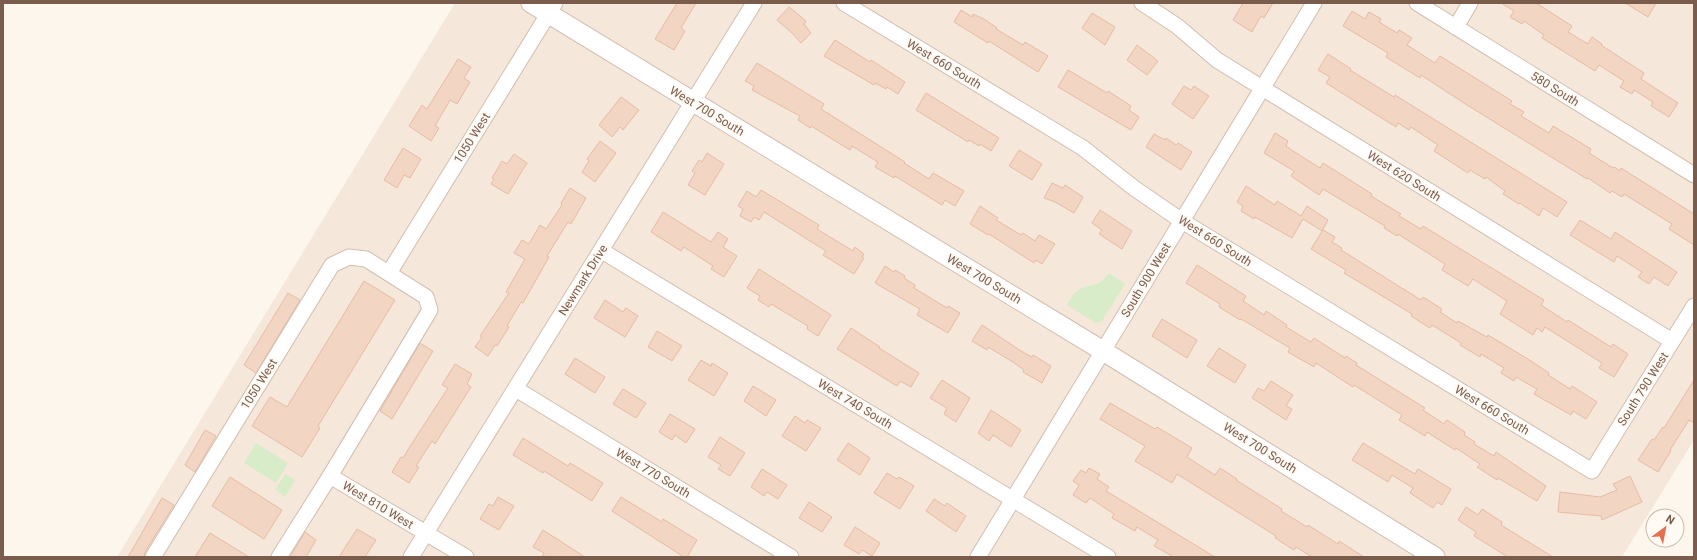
<svg xmlns="http://www.w3.org/2000/svg" width="1697" height="560" viewBox="0 0 1697 560" font-family="Roboto,sans-serif">
	<style>
		.residential { fill: #f5e8da }
		.green { fill: #d8ecc9 }
		.building { fill: #f3d5c3; stroke: #e6bba3 }
		.lines { fill: none; stroke-linecap: round; stroke-linejoin: round }
		.minor-casing { stroke: #d1beb0; stroke-width: 17 }
		.tertiary-casing { stroke: #d1beb0; stroke-width: 21 }
		.minor { stroke: #fff; stroke-width: 15 }
		.tertiary { stroke: #fff; stroke-width: 19 }
		.labels { text-anchor: middle; dominant-baseline: central; stroke-width: 4; stroke-linejoin: round; paint-order: stroke }
		.street-label { font-size: 12px; fill: #7a5c4d; stroke: #fffaf3 }
	</style>
	<rect width="100%" height="100%" fill="#fdf6ec"/>
	<!-- residential -->
	<polygon class="residential" points="455,3 1694,3 1694,440 1622,557 117,557"/>
	<!-- green -->
	<g class="green">
		<path d="M1109 273 1125 284 1102 321 1096 323 1067 305C1069 301 1072 295 1076 292 1089 281 1096 291 1109 273Z"/>
		<polygon points="256,443 288,463 276,483 244,463"/>
		<polygon points="285,474 295,480 285,497 275,490"/>
	</g>
	<!-- building -->
	<g class="building">
		<polygon points="677,3 696,3 681,28 685,31 674,50 655,39"/>
		<polygon points="1243,3 1273,3 1264,18 1261,16 1252,32 1233,20"/>
		<polygon points="1501,3 1536,3 1572,26 1568,32 1588,44 1592,37 1602,44 1601,45 1644,73 1641,79 1678,103 1669,117 1651,106 1653,102 1634,90 1632,94 1620,87 1624,81 1599,65 1595,71 1542,38 1544,35 1524,21 1522,24 1510,17 1514,11"/>
		<polygon points="1625,3 1656,3 1648,17"/>
		<polygon points="789,7 806,21 804,24 811,33 801,43 793,34 777,20"/>
		<polygon points="961,10 972,17 973,14 984,19 997,28 996,29 1023,45 1025,42 1048,56 1038,72 989,41 988,43 954,22"/>
		<polygon points="1352,11 1365,19 1369,12 1381,19 1379,22 1397,33 1399,30 1412,38 1407,45 1435,63 1440,56 1512,101 1510,104 1524,112 1521,116 1549,133 1553,126 1591,149 1589,153 1613,168 1614,167 1620,171 1621,168 1694,214 1694,245 1669,229 1672,224 1624,194 1622,197 1612,191 1610,193 1588,178 1587,179 1467,105 1421,75 1420,78 1386,57 1388,53 1343,26"/>
		<polygon points="1092,13 1115,27 1105,45 1082,28"/>
		<polygon points="835,40 870,62 871,60 905,82 898,94 887,87 886,89 875,83 874,85 824,56"/>
		<polygon points="1137,45 1158,61 1147,75 1127,60"/>
		<polygon points="1328,54 1351,69 1350,70 1394,97 1395,95 1567,202 1557,217 1543,208 1539,216 1520,203 1519,204 1503,194 1505,191 1486,177 1485,179 1470,170 1468,173 1434,151 1438,145 1411,127 1409,130 1398,123 1396,127 1326,83 1330,77 1318,70"/>
		<polygon points="458,59 471,67 464,78 470,82 457,104 450,100 435,126 439,128 431,141 409,126 422,105 427,109"/>
		<polygon points="757,63 824,104 821,109 905,162 904,163 929,179 933,173 964,191 955,206 945,200 942,205 895,176 894,178 875,167 878,162 852,146 850,150 811,126 810,128 798,120 800,116 752,90 754,86 745,81"/>
		<polygon points="1068,70 1107,93 1108,91 1131,106 1129,110 1139,117 1131,130 1058,87"/>
		<polygon points="1184,86 1191,90 1194,86 1209,96 1193,119 1172,104"/>
		<polygon points="926,93 999,138 991,151 980,144 979,146 969,140 968,142 916,110"/>
		<polygon points="621,97 639,110 623,130 620,127 612,137 599,125"/>
		<polygon points="1275,133 1288,141 1286,146 1293,151 1320,168 1323,163 1372,194 1371,196 1401,214 1399,216 1421,229 1423,226 1544,300 1541,305 1567,322 1568,320 1611,347 1613,344 1628,354 1614,377 1599,368 1602,363 1545,327 1542,332 1537,328 1533,335 1500,314 1507,301 1473,279 1468,286 1442,270 1445,264 1398,234 1397,236 1384,228 1385,226 1323,189 1319,195 1291,176 1294,171 1264,153"/>
		<polygon points="1154,134 1165,140 1166,138 1176,145 1178,143 1192,152 1181,170 1146,147"/>
		<polygon points="600,141 616,153 595,182 582,172 589,161 587,159"/>
		<polygon points="403,148 421,159 410,178 404,175 397,188 384,180"/>
		<polygon points="1019,150 1042,164 1032,180 1009,166"/>
		<polygon points="707,153 724,164 705,195 688,185 695,173 692,171 699,160 702,162"/>
		<polygon points="514,154 527,163 508,194 491,184 494,179 492,178 502,161 507,164"/>
		<polygon points="1052,183 1063,188 1065,185 1083,197 1074,213 1055,202 1044,198"/>
		<polygon points="1246,186 1275,205 1277,201 1301,216 1307,206 1328,220 1322,231 1303,219 1292,238 1255,217 1254,219 1241,211 1243,206 1237,202"/>
		<polygon points="570,188 586,198 571,224 568,222 547,256 549,257 523,303 521,302 507,326 509,327 497,346 495,345 488,356 475,347 482,337 480,336 509,293 506,292 525,259 514,253 522,240 529,244 540,225 546,229 562,205 561,203"/>
		<polygon points="761,190 819,225 817,229 853,251 855,247 864,254 862,257 864,258 854,274 823,255 826,251 764,212 759,220 754,217 751,222 740,216 743,209 738,206 747,191 756,197"/>
		<polygon points="980,206 998,218 996,220 1021,235 1023,233 1035,241 1039,235 1055,244 1042,264 1036,260 1034,263 989,234 988,235 970,224"/>
		<polygon points="1100,210 1132,231 1122,249 1099,234 1102,230 1092,223"/>
		<polygon points="663,212 711,242 718,232 728,239 723,247 737,256 724,277 711,269 713,266 684,247 681,251 651,232"/>
		<polygon points="1580,220 1611,239 1615,232 1677,272 1668,286 1654,277 1649,284 1638,277 1642,272 1617,256 1614,262 1570,235"/>
		<polygon points="1323,230 1335,237 1332,242 1342,248 1341,250 1421,300 1423,297 1442,309 1440,312 1457,323 1458,321 1487,337 1488,335 1528,359 1549,373 1548,375 1570,389 1572,386 1597,402 1586,419 1573,411 1571,415 1548,402 1534,394 1537,389 1516,377 1514,381 1501,373 1504,368 1481,354 1480,357 1460,345 1461,343 1432,325 1430,328 1411,316 1412,314 1344,273 1346,270 1311,249"/>
		<polygon points="1197,265 1246,296 1243,301 1264,315 1266,311 1287,325 1286,327 1311,342 1314,338 1345,358 1346,356 1357,363 1356,365 1425,408 1423,410 1444,424 1447,420 1465,432 1464,435 1475,442 1474,444 1494,456 1496,452 1546,486 1537,501 1498,478 1497,480 1477,467 1480,464 1456,448 1455,450 1427,432 1425,436 1399,420 1402,415 1354,385 1353,387 1316,363 1314,367 1288,352 1290,348 1241,319 1240,320 1219,307 1220,304 1186,283"/>
		<polygon points="885,266 894,272 895,270 905,276 904,278 915,285 914,288 947,308 948,306 960,313 948,333 917,315 920,309 875,283"/>
		<polygon points="759,269 831,315 818,336 807,329 808,326 771,304 769,307 758,300 760,296 747,288"/>
		<polygon points="364,281 395,300 318,426 320,428 302,457 252,426 270,397 287,407"/>
		<polygon points="288,293 300,300 256,373 244,365"/>
		<polygon points="605,300 623,312 626,308 638,316 625,337 594,318"/>
		<polygon points="1162,319 1197,340 1187,358 1152,336"/>
		<polygon points="982,325 1021,351 1032,357 1033,355 1051,366 1042,383 1023,372 1024,370 1013,362 988,347 987,350 972,341"/>
		<polygon points="851,328 880,347 879,348 919,373 911,387 900,381 897,386 837,349"/>
		<polygon points="657,331 682,346 672,361 648,347"/>
		<polygon points="420,343 433,351 392,419 380,411"/>
		<polygon points="1219,348 1246,365 1235,383 1207,366"/>
		<polygon points="575,358 605,377 595,393 565,374"/>
		<polygon points="701,360 711,366 712,363 728,373 714,396 688,380"/>
		<polygon points="455,364 472,374 467,384 471,387 435,444 432,441 416,466 419,467 409,483 392,472 401,457 403,458 409,448 448,388 442,385"/>
		<polygon points="942,380 970,398 956,422 944,414 947,408 930,398"/>
		<polygon points="1694,380 1694,423 1689,420 1670,450 1671,451 1658,472 1638,460 1652,439 1654,440 1663,427 1664,428"/>
		<polygon points="1271,381 1293,395 1286,406 1292,409 1286,420 1252,398 1258,388 1264,391"/>
		<polygon points="753,386 776,400 766,416 744,401"/>
		<polygon points="623,389 646,403 636,418 613,404"/>
		<polygon points="1110,403 1155,429 1157,427 1192,448 1187,457 1215,475 1220,468 1237,479 1236,480 1282,509 1281,511 1307,527 1308,525 1338,544 1339,541 1364,557 1312,557 1296,547 1294,550 1275,538 1276,536 1177,474 1172,483 1135,461 1145,446 1100,419"/>
		<polygon points="991,410 1021,430 1011,447 993,435 989,441 978,433"/>
		<polygon points="670,414 695,429 686,443 675,435 672,440 659,432"/>
		<polygon points="795,416 805,423 807,420 821,428 806,451 782,436"/>
		<polygon points="205,430 216,436 195,472 185,465"/>
		<polygon points="720,437 745,453 730,476 718,469 721,465 708,457"/>
		<polygon points="523,438 568,466 570,463 603,483 592,501 544,471 543,473 513,455"/>
		<polygon points="848,443 870,458 860,475 837,460"/>
		<polygon points="1363,443 1415,474 1418,469 1451,489 1442,505 1437,502 1433,508 1410,493 1413,488 1392,475 1388,482 1352,460"/>
		<polygon points="1089,468 1100,474 1097,479 1109,487 1106,491 1215,557 1174,557 1154,546 1158,540 1137,527 1135,531 1112,518 1114,514 1090,498 1086,503 1073,495 1079,485 1073,481 1081,470 1086,473"/>
		<polygon points="762,469 787,485 778,499 767,492 764,496 751,487"/>
		<polygon points="887,473 897,479 899,477 914,486 900,509 874,493"/>
		<polygon points="1630,476 1642,502 1602,520 1601,516 1558,512 1560,492 1600,497 1617,490 1613,484"/>
		<polygon points="230,477 282,510 264,539 212,506"/>
		<polygon points="498,497 514,506 499,530 480,519 489,504 493,506"/>
		<polygon points="621,497 662,522 663,519 697,540 687,557 684,557 612,511"/>
		<polygon points="162,498 174,505 145,552 144,557 128,557"/>
		<polygon points="934,499 945,506 947,503 966,516 956,532 926,511"/>
		<polygon points="809,502 832,517 822,532 799,518"/>
		<polygon points="1466,507 1478,515 1482,509 1502,522 1501,525 1553,557 1508,557 1474,536 1476,532 1458,520"/>
		<polygon points="855,527 880,543 872,556 862,550 859,554 844,545"/>
		<polygon points="357,529 376,540 365,557 339,557"/>
		<polygon points="543,530 585,557 542,557 544,553 533,547"/>
		<polygon points="305,532 316,540 306,557 290,557"/>
		<polygon points="210,533 249,557 195,557"/>
	</g>
	<g class="lines">
		<defs>
			<g id="minor">
				<polyline points="844,3 1083,148 1134,188 1182,221 1592,471 1694,306"/>
				<polyline points="1142,3 1177,26 1217,60 1672,341"/>
				<polyline points="1417,3 1694,175"/>
				<polyline points="1456,27 1470,3"/>
				<polyline points="602,251 1108,557"/>
				<polyline points="389,273 555,3"/>
				<polyline points="516,389 791,557"/>
				<polyline points="330,476 466,557"/>
				<polyline points="153,557 332,265 349,257 366,259 426,297 430,310 330,476 279,557"/>
				<polyline points="411,557 754,3"/>
				<polyline points="978,557 1314,3"/>
			</g>
			<polyline id="tertiary" points="531,3 1103,351 1435,557"/>
		</defs>
		<!-- minor casing -->
		<use href="#minor" class="minor-casing"/>
		<!-- tertiary casing -->
		<use href="#tertiary" class="tertiary-casing"/>
		<!-- minor -->
		<use href="#minor" class="minor"/>
		<!-- tertiary -->
		<use href="#tertiary" class="tertiary"/>
	</g>
	<g class="labels">
		<!-- street labels -->
		<g class="street-label">
			<text transform="translate(944 64) rotate(31)">West 660 South</text>
			<text transform="translate(1555 89) rotate(32)">580 South</text>
			<text transform="translate(707 111) rotate(31)">West 700 South</text>
			<text transform="translate(472 138) rotate(-58)">1050 West</text>
			<text transform="translate(1404 176) rotate(32)">West 620 South</text>
			<text transform="translate(1215 241) rotate(32)">West 660 South</text>
			<text transform="translate(984 279) rotate(31)">West 700 South</text>
			<text transform="translate(583 280) rotate(-58)">Newmark Drive</text>
			<text transform="translate(1146 280) rotate(-59)">South 900 West</text>
			<text transform="translate(259 384) rotate(-58)">1050 West</text>
			<text transform="translate(1643 389) rotate(-58)">South 790 West</text>
			<text transform="translate(855 404) rotate(31)">West 740 South</text>
			<text transform="translate(1492 410) rotate(31)">West 660 South</text>
			<text transform="translate(1260 448) rotate(32)">West 700 South</text>
			<text transform="translate(653 473) rotate(31)">West 770 South</text>
			<text transform="translate(378 505) rotate(31)">West 810 West</text>
		</g>
	</g>
	<!-- border -->
	<rect width="1697" height="560" fill="none" stroke="#7a5c4d" stroke-width="8"/>
	<!-- north arrow -->
	<g transform="translate(1665 528) rotate(32)"><circle r="19" fill="#fffaf3" stroke="#cabbb1"/>
	<path d="M0-3L7 15L0 10L-7 15Z" fill="#e76f51"/>
	<text y="-6" font-size="11" font-weight="bold" text-anchor="middle" fill="#7a5c4d">N</text>
	</g>
</svg>
